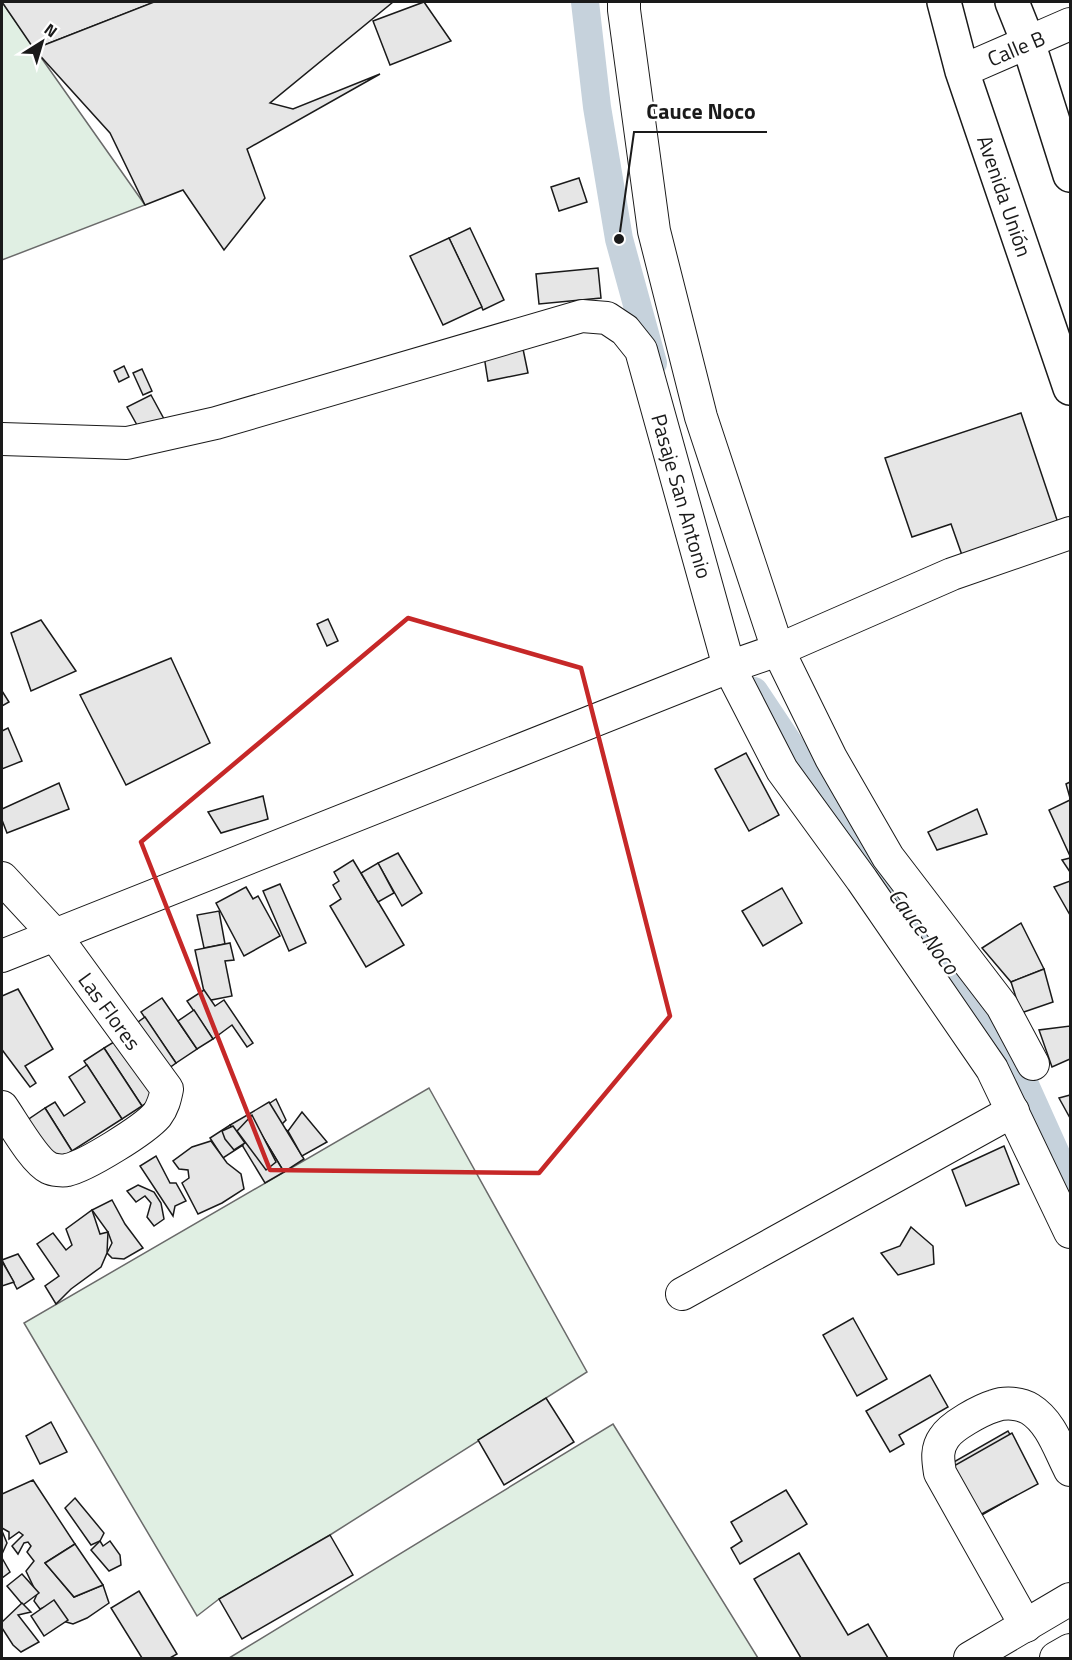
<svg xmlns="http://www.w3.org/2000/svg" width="1072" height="1660" viewBox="0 0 1072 1660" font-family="'Titillium Web',sans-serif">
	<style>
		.green { fill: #e0efe3; stroke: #6a6a6a; stroke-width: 1.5 }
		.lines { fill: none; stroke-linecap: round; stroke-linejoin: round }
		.canal { stroke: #c6d2dc; stroke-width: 28 }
		.building { fill: #e6e6e6; stroke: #1a1a1a; stroke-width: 1.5 }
		.minor-casing { stroke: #1a1a1a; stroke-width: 34 }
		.major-casing { stroke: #1a1a1a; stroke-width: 36 }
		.minor { stroke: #fff; stroke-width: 32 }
		.major { stroke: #fff; stroke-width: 33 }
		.marked { fill: none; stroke: #c62828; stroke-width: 4.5; stroke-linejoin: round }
		.labels { text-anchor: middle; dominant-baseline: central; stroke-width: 4.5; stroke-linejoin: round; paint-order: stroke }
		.street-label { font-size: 21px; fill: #1a1a1a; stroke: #fff }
		.water-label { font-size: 22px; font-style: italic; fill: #1a1a1a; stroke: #fff }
		.leader { fill: none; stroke: #1a1a1a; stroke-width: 2 }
		.callout-dot { fill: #1a1a1a; stroke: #fff; stroke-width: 2 }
		.callout-label { font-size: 22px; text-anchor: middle; font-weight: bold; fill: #1a1a1a; stroke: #fff; stroke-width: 4.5; stroke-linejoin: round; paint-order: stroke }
	</style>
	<rect width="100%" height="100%" fill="#fff"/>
	<!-- green -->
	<g class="green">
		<polygon points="2,2 145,205 2,260"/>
		<polygon points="429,1088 587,1372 330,1535 219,1599 197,1616 24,1323"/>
		<polygon points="613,1424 758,1658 229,1658"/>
	</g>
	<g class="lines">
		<!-- canal -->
		<g class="canal">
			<polyline points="585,2 597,107 619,239 653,363"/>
			<polyline points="754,691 840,820 985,1012 1012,1056 1070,1185"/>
		</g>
	</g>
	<!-- building -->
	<g class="building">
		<polygon points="2,2 155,2 34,49"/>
		<polygon points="154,2 393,2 270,103 293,109 380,74 247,149 265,198 224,250 183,190 145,205 110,133 34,49"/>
		<polygon points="424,2 451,41 390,65 373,21"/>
		<polygon points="579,178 587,202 559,211 551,187"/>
		<polygon points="470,228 504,300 483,310 449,238"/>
		<polygon points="449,238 482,307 443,325 410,256"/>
		<polygon points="598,268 601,298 539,304 536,274"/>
		<polygon points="523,349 528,373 488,381 484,356"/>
		<polygon points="124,366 129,377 119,382 114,371"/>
		<polygon points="142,369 152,391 143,395 133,373"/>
		<polygon points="151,395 164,419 137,425 127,407"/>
		<polygon points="1021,413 1059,526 963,558 951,524 912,537 885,458"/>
		<polygon points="328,619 338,641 327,646 317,624"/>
		<polygon points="41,620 76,671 31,691 11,633"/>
		<polygon points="171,658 210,743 126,785 80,695"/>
		<polygon points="2,691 9,702 2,706"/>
		<polygon points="8,728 22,761 2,769 2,731"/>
		<polygon points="746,753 779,815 749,831 715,769"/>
		<polygon points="1070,782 1070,798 1066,784"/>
		<polygon points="59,783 69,809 7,833 2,820 2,809"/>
		<polygon points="263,796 268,819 221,833 208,812"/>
		<polygon points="1070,800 1070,856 1049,810"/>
		<polygon points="977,809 987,834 937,850 928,832"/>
		<polygon points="398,853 422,893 402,906 378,863"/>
		<polygon points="1070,858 1070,872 1062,860"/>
		<polygon points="353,860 404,945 366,967 330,906 341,899 333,885 339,881 334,872"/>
		<polygon points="378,863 394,893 378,902 361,873"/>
		<polygon points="1070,881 1070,915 1054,887"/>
		<polygon points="280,884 306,943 289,951 263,891"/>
		<polygon points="246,887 253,899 258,896 280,936 244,956 216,903"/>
		<polygon points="782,888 802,923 763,946 742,911"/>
		<polygon points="219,911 225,944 204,948 197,915"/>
		<polygon points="1021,923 1044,969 1011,982 982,948"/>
		<polygon points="230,943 234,960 225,961 232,996 206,1001 195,950"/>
		<polygon points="1044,969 1053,1002 1021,1013 1011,982"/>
		<polygon points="18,989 53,1049 25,1066 36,1083 30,1087 3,1051 2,1053 2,996"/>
		<polygon points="204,990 215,1006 224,1000 253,1043 247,1047 232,1025 213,1039 187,1001"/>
		<polygon points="162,998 197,1049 176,1063 141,1012"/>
		<polygon points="194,1010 213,1039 197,1049 178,1021"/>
		<polygon points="145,1017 176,1063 158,1076 127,1030"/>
		<polygon points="1070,1026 1070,1059 1052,1067 1039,1030"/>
		<polygon points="122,1037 159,1095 142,1106 104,1048"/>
		<polygon points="104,1048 142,1106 122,1119 84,1061"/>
		<polygon points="87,1065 122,1119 72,1151 45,1108 55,1102 64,1116 85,1102 69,1077"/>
		<polygon points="1070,1095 1070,1118 1059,1098"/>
		<polygon points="276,1099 286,1120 280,1126 288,1131 302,1156 282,1161 252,1115"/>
		<polygon points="269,1102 304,1159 284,1172 249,1114"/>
		<polygon points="45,1108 72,1151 50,1165 23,1123"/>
		<polygon points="302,1112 327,1142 302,1156 288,1131"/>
		<polygon points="249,1114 284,1172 265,1183 230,1125"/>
		<polygon points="252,1115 276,1162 266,1170 237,1131"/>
		<polygon points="230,1125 243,1145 223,1158 210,1138"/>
		<polygon points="233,1126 245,1143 234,1150 225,1139 222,1131"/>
		<polygon points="211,1141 227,1163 241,1174 244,1189 222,1203 198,1214 182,1183 189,1178 188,1170 179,1169 173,1161 192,1147"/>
		<polygon points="1004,1146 1019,1184 966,1206 952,1170"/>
		<polygon points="156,1156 170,1183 176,1183 186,1201 175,1206 173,1216 140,1166"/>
		<polygon points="138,1185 154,1192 161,1203 164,1219 154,1226 147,1217 151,1203 145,1196 136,1202 127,1191"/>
		<polygon points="112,1200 125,1224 143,1248 124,1259 112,1258 107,1253 112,1243 108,1232 92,1210"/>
		<polygon points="92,1210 100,1234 108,1232 107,1253 101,1267 71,1289 56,1304 45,1286 59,1276 37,1244 53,1233 66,1250 72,1245 66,1229"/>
		<polygon points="911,1227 933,1246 934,1264 898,1275 881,1253 900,1246"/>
		<polygon points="18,1254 34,1279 17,1289 2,1260"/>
		<polygon points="3,1263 14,1282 2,1286 2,1264"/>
		<polygon points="853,1318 887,1379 857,1396 823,1335"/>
		<polygon points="930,1375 948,1407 899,1435 904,1444 890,1452 866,1411"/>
		<polygon points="546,1398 574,1442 504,1485 478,1440"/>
		<polygon points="51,1422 67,1452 40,1464 26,1436"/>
		<polygon points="1008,1431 1037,1483 975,1519 945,1467"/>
		<polygon points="1012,1433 1038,1484 978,1516 952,1467"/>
		<polygon points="33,1480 75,1544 45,1563 74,1597 103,1585 109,1603 87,1618 73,1624 63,1621 53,1604 40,1609 34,1601 37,1594 26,1571 34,1561 27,1552 31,1546 28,1542 24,1543 18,1554 12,1546 23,1535 19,1532 9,1539 9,1532 2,1528 2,1494"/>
		<polygon points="786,1490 807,1524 740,1564 731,1548 742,1541 731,1522"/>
		<polygon points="75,1498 104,1533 100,1541 91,1545 65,1508"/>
		<polygon points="2,1531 7,1543 2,1554"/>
		<polygon points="330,1535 353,1575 242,1639 219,1599"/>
		<polygon points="100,1541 103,1546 110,1541 120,1555 121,1565 109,1571 91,1550"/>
		<polygon points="75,1544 103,1585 74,1597 45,1563"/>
		<polygon points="799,1553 848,1635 868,1624 888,1658 801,1658 754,1579"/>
		<polygon points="2,1558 10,1572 2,1578"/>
		<polygon points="22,1574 39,1593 23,1605 7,1586"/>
		<polygon points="139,1591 177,1654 170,1658 142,1658 111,1608"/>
		<polygon points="54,1600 68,1620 44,1636 31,1616"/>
		<polygon points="22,1603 31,1612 18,1615 39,1642 21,1652 13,1645 2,1628 2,1622"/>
	</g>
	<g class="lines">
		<defs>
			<g id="minor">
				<polyline points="624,2 624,10 654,231 701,417 778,650 831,758 888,857 1002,1006 1033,1064"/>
				<polyline points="962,71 1070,24"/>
				<polyline points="2,439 127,443 216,423 582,316 607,318 625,330 641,350 729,667 782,770 862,880 992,1069 1070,1232"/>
				<path d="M2 878 54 934 167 1089C165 1099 163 1107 157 1115 144 1130 86 1166 67 1170 63 1171 53 1170 49 1168 34 1161 12 1121 2 1107"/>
				<polyline points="2,956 729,667 778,650 952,574 1070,533"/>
				<polyline points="682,1294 1013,1111"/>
				<path d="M1026 1626 940 1473C938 1460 936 1449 944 1438 951 1426 981 1410 994 1406 1005 1402 1020 1403 1030 1409 1051 1422 1059 1449 1070 1470"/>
				<polyline points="970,1658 1070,1599"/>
				<polyline points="1056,1658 1070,1650"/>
			</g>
			<g id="major">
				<polyline points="944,2 962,71 1070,388"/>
				<polyline points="1012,2 1028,42 1070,175"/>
			</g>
		</defs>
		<!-- minor casing -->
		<use href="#minor" class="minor-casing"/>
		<!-- major casing -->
		<use href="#major" class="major-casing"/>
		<!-- minor -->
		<use href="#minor" class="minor"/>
		<!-- major -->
		<use href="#major" class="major"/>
	</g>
	<!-- marked area -->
	<path class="marked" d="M408 618 581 668 670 1016 539 1173 270 1170 141 842Z"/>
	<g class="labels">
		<!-- street labels -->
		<g class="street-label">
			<text transform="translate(1016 48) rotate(-23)">Calle B</text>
			<text transform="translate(1005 196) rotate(71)">Avenida Unión</text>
			<text transform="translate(682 496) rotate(74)">Pasaje San Antonio</text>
			<text transform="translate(110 1011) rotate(54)">Las Flores</text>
		</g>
		<!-- water labels -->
		<g class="water-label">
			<text transform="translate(924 931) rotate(53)">Cauce Noco</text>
		</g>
	</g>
	<!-- callouts -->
	<path class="leader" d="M619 239L634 132H767"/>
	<circle class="callout-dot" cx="619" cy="239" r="6"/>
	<g class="callout-label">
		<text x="701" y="119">Cauce Noco</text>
	</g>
	<!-- border -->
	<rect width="1072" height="1660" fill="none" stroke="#1a1a1a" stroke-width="6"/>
	<!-- north arrow -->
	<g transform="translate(42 42) rotate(37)" stroke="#ffffff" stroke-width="4.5" paint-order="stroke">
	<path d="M0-4.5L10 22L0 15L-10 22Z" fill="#1a1a1a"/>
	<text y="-9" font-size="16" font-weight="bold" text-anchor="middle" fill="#1a1a1a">N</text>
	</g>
</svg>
